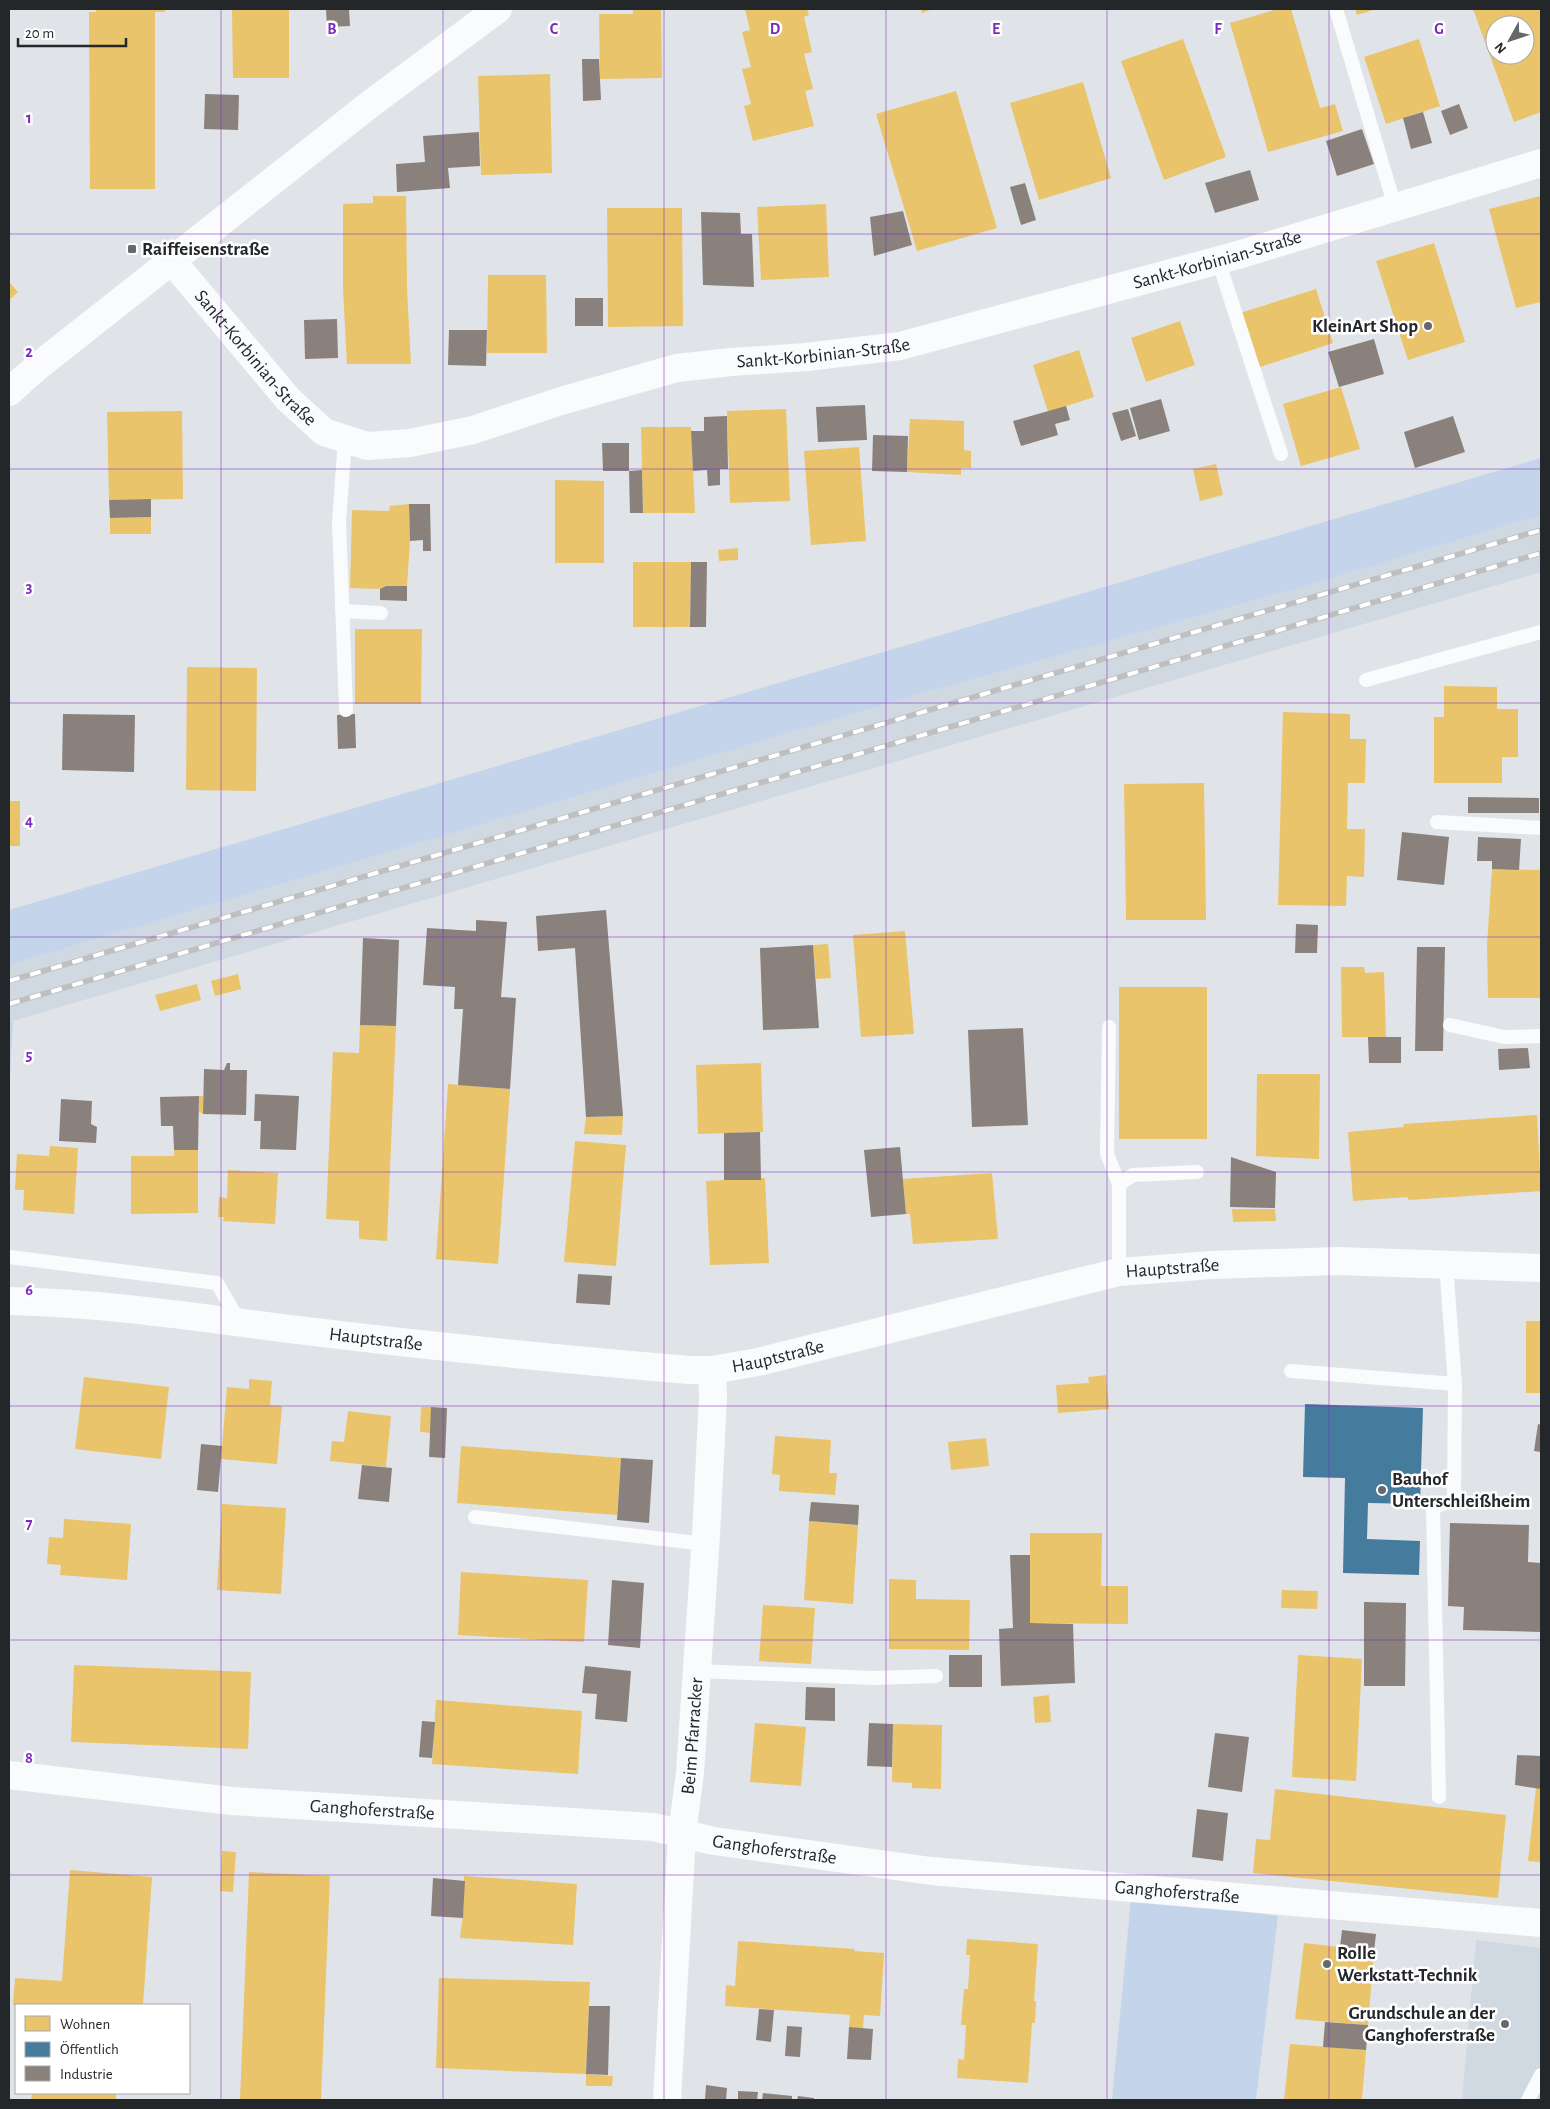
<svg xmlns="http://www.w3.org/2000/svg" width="1550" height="2109" viewBox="0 0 1550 2109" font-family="'Alegreya Sans',sans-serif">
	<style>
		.built { fill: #d0d8e1 }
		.green { fill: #c4d5eb }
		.homes { fill: #e9c46a; fill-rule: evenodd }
		.public { fill: #457b9d }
		.industry { fill: #8a817c }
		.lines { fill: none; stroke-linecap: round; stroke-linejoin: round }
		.service { stroke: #fafbfc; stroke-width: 14 }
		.minor { stroke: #fafbfc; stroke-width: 28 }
		.tertiary { stroke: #fafbfc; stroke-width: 28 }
		.rail-casing { stroke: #bebfc1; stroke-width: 5.5 }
		.rail { stroke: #fff; stroke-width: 4; stroke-dasharray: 11; stroke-linecap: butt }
		.grid { fill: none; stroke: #7b2cbf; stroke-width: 1; stroke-opacity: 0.55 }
		.poi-dot { fill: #66696c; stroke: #fff; stroke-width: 2 }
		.labels { text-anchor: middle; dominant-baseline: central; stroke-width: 5; stroke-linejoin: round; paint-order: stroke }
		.poi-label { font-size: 19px; font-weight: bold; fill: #24272a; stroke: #fff; text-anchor: start }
		.street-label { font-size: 19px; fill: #24272a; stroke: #fff }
		.grid-label { font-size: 16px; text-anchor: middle; font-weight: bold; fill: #7b2cbf; stroke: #fff; stroke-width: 5; stroke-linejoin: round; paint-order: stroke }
	</style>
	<rect width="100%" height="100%" fill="#e0e4e8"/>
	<!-- built -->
	<g class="built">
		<polygon points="1541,515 1541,572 9,1022 9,965 903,699 1299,588"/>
		<polygon points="1476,1940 1541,1948 1541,2100 1462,2100"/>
	</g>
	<!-- green -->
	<g class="green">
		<polygon points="1541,458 1541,515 1299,588 903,699 9,965 9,910"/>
		<polygon points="13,1021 9,1097 9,1022"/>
		<polygon points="1131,1898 1278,1916 1256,2100 1112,2100"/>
	</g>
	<!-- homes -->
	<g class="homes">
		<polygon points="96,9 165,9 165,12 155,12 155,189 90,189 89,12 96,12"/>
		<polygon points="232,9 289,9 289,78 233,78"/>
		<polygon points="633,9 661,9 662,78 600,79 599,14 633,14"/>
		<polygon points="745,9 807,9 809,15 804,17 812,52 804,54 813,89 805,91 814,126 753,141 744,106 751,104 742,69 751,67 742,32 750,30"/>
		<polygon points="921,9 933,9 922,13"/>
		<polygon points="1278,9 1291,9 1320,108 1335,104 1343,131 1268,152 1230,23"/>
		<polygon points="1355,9 1376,9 1357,15"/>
		<path d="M1473 9H1541V112L1514 122ZM1495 25H1525V55H1495Z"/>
		<polygon points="1183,39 1226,157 1164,180 1121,61"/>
		<polygon points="1419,39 1440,106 1386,124 1364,57"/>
		<polygon points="550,74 552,173 481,175 478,76"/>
		<polygon points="1083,82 1111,178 1039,200 1010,103"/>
		<polygon points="956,91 997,228 917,251 876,114"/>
		<polygon points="373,196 406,196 407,289 411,364 347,364 343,290 343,204 373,203"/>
		<polygon points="1541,196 1541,302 1516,308 1489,209"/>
		<polygon points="826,204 829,277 761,280 757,207"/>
		<polygon points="607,208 682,208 683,326 608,327"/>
		<polygon points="1434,243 1465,342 1408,360 1376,261"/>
		<polygon points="488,275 546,275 547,353 487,353"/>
		<polygon points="9,282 18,292 9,300"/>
		<polygon points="1316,289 1333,343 1257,368 1240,313"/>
		<polygon points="1180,321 1195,365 1146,382 1131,338"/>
		<polygon points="1079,350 1094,397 1048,412 1033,365"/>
		<polygon points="1341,387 1360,449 1301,466 1283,404"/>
		<polygon points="786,409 790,501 730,503 727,411"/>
		<polygon points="182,411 183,499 109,500 107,412"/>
		<polygon points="910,419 964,421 964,450 971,451 971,468 961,468 961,475 907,472"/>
		<polygon points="641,427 691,427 695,513 643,513"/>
		<polygon points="859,447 866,541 811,545 804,451"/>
		<polygon points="1216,464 1223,495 1200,501 1193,469"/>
		<polygon points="555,480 604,481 604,563 555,563"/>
		<polygon points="409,504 410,541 407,586 386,586 380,589 350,588 352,510 389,511 390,506"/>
		<polygon points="151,517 151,534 110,534 110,518"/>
		<polygon points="738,548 738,560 719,561 718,550"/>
		<polygon points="633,562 691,562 690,627 633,627"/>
		<polygon points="355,629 422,629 421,704 355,704"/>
		<polygon points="187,667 257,668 256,791 186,790"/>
		<polygon points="1444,686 1497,687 1497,709 1518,709 1518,757 1502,757 1502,783 1434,783 1434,717 1444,717"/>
		<polygon points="1283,712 1350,714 1350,739 1366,739 1365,783 1348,783 1347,829 1365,829 1364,877 1347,876 1346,906 1278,905"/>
		<polygon points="1204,783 1206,920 1126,920 1124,784"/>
		<rect x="9" y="801" width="11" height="45"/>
		<polygon points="1492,869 1541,870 1541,998 1488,998 1487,945"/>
		<polygon points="905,931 914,1034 861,1037 853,935"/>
		<polygon points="828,944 831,978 816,979 813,945"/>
		<polygon points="1341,967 1364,967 1365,973 1384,972 1386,1037 1342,1037"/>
		<polygon points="238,974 241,989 215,996 211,981"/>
		<polygon points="197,984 201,1000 160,1011 155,995"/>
		<rect x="1119" y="987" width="88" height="152"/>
		<polygon points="360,1025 396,1026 387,1241 359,1239 359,1221 326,1219 333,1052 359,1053"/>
		<polygon points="761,1063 763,1132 698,1134 696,1065"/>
		<polygon points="1257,1074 1320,1074 1319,1159 1256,1156"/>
		<polygon points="448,1084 510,1089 498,1264 436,1259"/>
		<polygon points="199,1096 203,1096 203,1114 199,1112"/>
		<polygon points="1537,1115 1541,1191 1409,1200 1407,1197 1353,1201 1348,1132 1404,1127 1403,1124"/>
		<polygon points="623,1116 622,1135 584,1134 586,1117"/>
		<polygon points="575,1141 626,1145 616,1266 564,1262"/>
		<polygon points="50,1146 78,1148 74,1214 23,1210 24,1190 15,1190 17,1154 49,1156"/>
		<polygon points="174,1150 198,1150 198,1213 131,1214 131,1156 174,1156"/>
		<polygon points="228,1170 278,1173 275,1224 223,1221 224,1217 218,1217 219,1197 227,1198"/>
		<polygon points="992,1173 998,1239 913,1244 910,1214 906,1214 903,1179"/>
		<polygon points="765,1178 769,1263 710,1265 706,1181"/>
		<polygon points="1232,1209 1275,1209 1276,1221 1233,1222"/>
		<rect x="1526" y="1321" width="15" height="72"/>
		<polygon points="1106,1375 1109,1409 1058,1413 1056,1385 1089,1383 1088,1377"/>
		<polygon points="84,1377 169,1387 161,1459 75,1449"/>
		<polygon points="249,1379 272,1381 270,1405 282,1406 277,1464 221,1459 227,1387 249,1389"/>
		<polygon points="421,1407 431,1407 431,1433 420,1432"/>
		<polygon points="348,1411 391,1416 386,1467 330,1461 332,1441 344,1442"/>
		<polygon points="775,1436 831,1440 829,1473 837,1473 835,1495 779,1491 780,1475 772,1474"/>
		<polygon points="986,1438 989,1466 951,1470 948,1442"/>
		<polygon points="461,1446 621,1458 617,1515 457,1503"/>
		<polygon points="222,1504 286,1508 281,1594 217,1590"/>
		<polygon points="64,1519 131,1524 127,1580 60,1575 61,1565 47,1564 49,1537 63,1538"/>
		<polygon points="809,1521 858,1525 853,1604 804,1600"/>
		<polygon points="1030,1533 1102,1533 1101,1586 1128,1586 1128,1624 1030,1623"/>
		<polygon points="461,1572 588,1580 584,1642 458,1635"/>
		<polygon points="889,1579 916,1580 916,1599 970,1600 969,1650 889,1649"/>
		<polygon points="1282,1590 1318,1591 1317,1609 1281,1608"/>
		<polygon points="763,1605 815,1608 811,1664 759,1661"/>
		<polygon points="1298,1655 1362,1659 1356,1781 1292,1777"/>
		<polygon points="74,1665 251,1672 248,1749 71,1742"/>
		<polygon points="1049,1695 1051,1722 1035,1723 1033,1697"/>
		<polygon points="436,1700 582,1711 578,1774 432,1764"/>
		<polygon points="755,1723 806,1727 801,1786 750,1782"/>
		<polygon points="893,1724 942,1725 941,1789 912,1788 912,1783 892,1782"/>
		<polygon points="1536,1788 1541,1789 1541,1862 1528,1861"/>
		<polygon points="1275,1789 1506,1815 1498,1898 1253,1873 1256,1839 1270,1840"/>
		<polygon points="222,1851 236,1852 233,1892 220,1891"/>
		<polygon points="70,1870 152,1877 143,2005 13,2005 15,1978 62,1981"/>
		<polygon points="249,1872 330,1876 321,2100 240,2100"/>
		<polygon points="464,1876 577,1884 573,1945 460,1938 464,1905"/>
		<polygon points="967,1939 1038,1944 1034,2001 1036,2001 1035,2023 1032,2023 1028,2083 957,2078 958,2059 964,2060 966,2025 961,2025 964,1989 968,1989 970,1955 966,1955"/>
		<polygon points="738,1941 855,1949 854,1951 884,1953 880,2016 864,2015 863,2029 849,2027 850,2015 725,2006 726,1985 735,1986"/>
		<polygon points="1304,1943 1374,1951 1368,2025 1295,2019"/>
		<polygon points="439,1978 590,1982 586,2074 613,2076 612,2086 586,2086 586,2074 436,2068"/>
		<polygon points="1290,2044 1366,2050 1362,2100 1284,2100"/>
		<polygon points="32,2093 116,2093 116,2100 31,2100"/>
	</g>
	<!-- public -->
	<polygon class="public" points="1305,1404 1423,1408 1420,1504 1368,1503 1367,1539 1420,1541 1419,1575 1343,1573 1345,1478 1303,1477"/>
	<!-- industry -->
	<g class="industry">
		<polygon points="326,9 349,9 350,26 327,27"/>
		<polygon points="582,59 599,59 601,100 583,101"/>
		<polygon points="205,94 239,95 238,130 204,129"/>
		<polygon points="1459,104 1468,128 1450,135 1441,111"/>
		<polygon points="1423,112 1432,143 1411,149 1403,118"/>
		<polygon points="1362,129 1374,164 1337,176 1326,141"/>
		<polygon points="479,132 480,166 448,168 450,188 397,192 396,164 425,162 423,136"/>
		<polygon points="1250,170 1259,200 1215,213 1205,183"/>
		<polygon points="1025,183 1036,220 1021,225 1010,187"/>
		<polygon points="903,211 912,245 874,256 870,217"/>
		<polygon points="701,212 740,213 741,234 752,234 754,287 703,285"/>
		<rect x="575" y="298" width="28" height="28"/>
		<polygon points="337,319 338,358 305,359 304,320"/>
		<polygon points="449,330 487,330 486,366 448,365"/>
		<polygon points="1374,339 1384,374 1339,387 1328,352"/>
		<polygon points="1161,399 1170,431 1139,440 1130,408"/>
		<polygon points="865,405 867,440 818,442 816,407"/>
		<polygon points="1066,406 1070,420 1055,424 1058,435 1021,446 1013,421"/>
		<polygon points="1128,409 1136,436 1121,441 1112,413"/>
		<polygon points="727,416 728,469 720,469 720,485 708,486 707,470 693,471 691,431 704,431 704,417"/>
		<polygon points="1453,416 1465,452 1415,468 1404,432"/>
		<polygon points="873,435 908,436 907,472 872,471"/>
		<polygon points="602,443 629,443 629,471 603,471"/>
		<polygon points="642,470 643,513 630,513 629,471"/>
		<polygon points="151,499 151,517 110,518 109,500"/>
		<polygon points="409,504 430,504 431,551 423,551 423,540 410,541"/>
		<polygon points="691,562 707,562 706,627 690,627"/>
		<polygon points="386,586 407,586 407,601 380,600 380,589"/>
		<polygon points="63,714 135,715 134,772 62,770"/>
		<polygon points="355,714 356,748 338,749 337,715"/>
		<polygon points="1468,797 1539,798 1539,813 1468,813"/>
		<polygon points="1402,832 1449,837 1444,885 1397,880"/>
		<polygon points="1478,837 1521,839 1519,870 1492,869 1492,861 1477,861"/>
		<polygon points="606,910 623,1116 586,1117 575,948 538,951 536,916"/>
		<polygon points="476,920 507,922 501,997 516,998 510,1089 458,1085 463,1009 454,1009 455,987 423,985 427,928 476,931"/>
		<polygon points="1296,924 1318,925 1317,953 1295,953"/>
		<polygon points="363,938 399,940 396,1026 360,1025"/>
		<polygon points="813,945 819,1028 763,1030 760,948"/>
		<polygon points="1417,947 1445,947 1443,1051 1415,1051"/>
		<polygon points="1023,1028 1028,1125 972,1127 968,1030"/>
		<polygon points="1368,1037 1401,1037 1401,1063 1369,1063"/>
		<polygon points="1528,1048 1530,1068 1499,1070 1498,1049"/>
		<polygon points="227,1063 230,1063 230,1070 247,1070 246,1115 203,1114 204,1069 224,1070"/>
		<polygon points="255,1094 299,1096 296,1150 260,1149 261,1121 254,1121"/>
		<polygon points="199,1096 198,1150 174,1150 173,1126 161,1126 160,1097"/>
		<polygon points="61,1099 92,1101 91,1124 97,1127 96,1143 59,1141"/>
		<polygon points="760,1132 761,1180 724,1180 724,1133"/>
		<polygon points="900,1147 906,1214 871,1217 864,1150"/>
		<polygon points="1231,1157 1276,1172 1275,1208 1230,1207"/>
		<polygon points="578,1274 612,1276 610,1305 576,1303"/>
		<polygon points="431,1407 447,1408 445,1458 429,1457"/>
		<polygon points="1538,1424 1541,1425 1541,1452 1534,1451"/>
		<polygon points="201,1444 222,1446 218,1492 197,1490"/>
		<polygon points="621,1458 653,1460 649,1523 617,1520"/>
		<polygon points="362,1465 392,1468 389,1502 358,1499"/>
		<polygon points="811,1502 859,1505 858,1525 809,1521"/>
		<polygon points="1450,1523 1529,1525 1528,1562 1541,1563 1541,1632 1463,1630 1464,1607 1448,1606"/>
		<polygon points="1010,1555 1030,1555 1030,1623 1073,1624 1075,1683 1001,1686 999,1629 1013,1628"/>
		<polygon points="612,1580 644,1583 640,1648 608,1645"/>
		<polygon points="1364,1602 1406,1603 1405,1686 1364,1686"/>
		<rect x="949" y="1655" width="33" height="32"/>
		<polygon points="585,1666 631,1671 627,1722 595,1719 597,1694 582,1693"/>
		<polygon points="806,1687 835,1688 835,1721 805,1720"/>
		<polygon points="422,1721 435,1722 432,1758 419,1757"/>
		<polygon points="869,1723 893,1724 892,1767 867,1766"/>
		<polygon points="1215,1733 1249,1737 1242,1792 1208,1787"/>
		<polygon points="1517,1755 1541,1756 1541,1789 1515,1785"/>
		<polygon points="1197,1809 1228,1813 1223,1861 1192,1857"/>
		<polygon points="433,1878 465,1881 463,1918 431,1916"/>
		<polygon points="1342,1930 1376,1934 1374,1951 1340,1947"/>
		<polygon points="589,2006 610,2006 608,2075 586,2074"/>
		<polygon points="759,2009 774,2010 771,2042 756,2040"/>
		<polygon points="1325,2022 1368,2025 1366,2050 1323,2047"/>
		<polygon points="787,2026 802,2027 800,2057 785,2056"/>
		<polygon points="849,2027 873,2029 871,2060 847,2059"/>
		<polygon points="706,2085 727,2088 726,2100 705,2100"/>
		<polygon points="738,2091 758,2092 757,2100 738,2100"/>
		<polygon points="763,2093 792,2096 792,2100 762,2100"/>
		<polygon points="798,2096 814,2098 814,2100 797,2100"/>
	</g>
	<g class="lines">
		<!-- service -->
		<g class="service">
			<polyline points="1336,9 1395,207"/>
			<polyline points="1218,260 1281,454"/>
			<polyline points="345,439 339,522 346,710"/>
			<polyline points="342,611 381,613"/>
			<polyline points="1366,680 1541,632"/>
			<polyline points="1437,822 1541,828"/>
			<polyline points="1450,1025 1504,1037 1541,1036"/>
			<polyline points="1109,1027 1107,1154 1119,1184"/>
			<polyline points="9,1257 217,1283 239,1321"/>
			<polyline points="1119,1272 1119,1184 1133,1175 1197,1172"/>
			<polyline points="1291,1371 1455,1384"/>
			<polyline points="475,1517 706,1544"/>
			<polyline points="697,1671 873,1678 936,1676"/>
			<polyline points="1439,1797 1433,1507 1454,1500 1455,1384 1446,1265"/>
			<polyline points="1528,2100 1541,2075"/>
		</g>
		<!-- minor -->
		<g class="minor">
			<path id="s1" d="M172 261 288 399 324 432 367 446 410 443 473 430 561 401 677 368 731 362 806 357 900 346 1238 255 1541 163"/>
			<path id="s2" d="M9 1301C106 1303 202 1318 298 1330 428 1346 559 1359 689 1370H712L758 1362 1119 1272 1212 1265 1338 1261 1541 1268"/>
			<path id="s3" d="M9 1775 232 1801 653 1827 714 1841 931 1871 1541 1923"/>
			<path id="s4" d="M667 2100 682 1834 690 1773 706 1536 713 1397 712 1370"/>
		</g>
		<!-- tertiary -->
		<polyline class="tertiary" points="9,392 37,367 369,105 498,9"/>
		<defs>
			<g id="rail">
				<polyline points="9,981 1541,530"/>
				<polyline points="9,1004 1541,553"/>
			</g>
		</defs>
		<!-- rail casing -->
		<use href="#rail" class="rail-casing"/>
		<!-- rail -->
		<use href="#rail" class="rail"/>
	</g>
	<!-- grid -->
	<path class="grid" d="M221 9V2100M443 9V2100M664 9V2100M886 9V2100M1107 9V2100M1329 9V2100M9 234H1541M9 469H1541M9 703H1541M9 937H1541M9 1172H1541M9 1406H1541M9 1640H1541M9 1875H1541"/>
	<!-- markers -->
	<g class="poi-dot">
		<rect x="127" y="244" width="10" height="10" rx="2.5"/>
		<circle cx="1428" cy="326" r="5"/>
		<circle cx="1382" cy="1490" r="5"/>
		<circle cx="1327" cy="1964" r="5"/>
		<circle cx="1505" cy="2024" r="5"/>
	</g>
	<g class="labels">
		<!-- poi labels -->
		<g class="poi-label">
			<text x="142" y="249">Raiffeisenstraße</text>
			<text x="1418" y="326" text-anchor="end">KleinArt Shop</text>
			<text x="1392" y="1479">Bauhof<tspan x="1392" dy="22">Unterschleißheim</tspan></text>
			<text x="1337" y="1953">Rolle<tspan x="1337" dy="22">Werkstatt-Technik</tspan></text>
			<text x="1495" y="2013" text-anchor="end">Grundschule an der<tspan x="1495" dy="22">Ganghoferstraße</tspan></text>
		</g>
		<!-- street labels -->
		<g class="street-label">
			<text stroke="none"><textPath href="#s1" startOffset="1148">Sankt-Korbinian-Straße</textPath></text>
			<text stroke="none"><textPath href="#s1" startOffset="742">Sankt-Korbinian-Straße</textPath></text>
			<text stroke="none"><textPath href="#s1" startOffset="128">Sankt-Korbinian-Straße</textPath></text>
			<text stroke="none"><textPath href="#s2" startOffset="1179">Hauptstraße</textPath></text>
			<text stroke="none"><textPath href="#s2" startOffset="369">Hauptstraße</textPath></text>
			<text stroke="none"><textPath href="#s2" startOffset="774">Hauptstraße</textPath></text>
			<text stroke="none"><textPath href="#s4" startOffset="365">Beim Pfarracker</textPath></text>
			<text stroke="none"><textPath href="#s3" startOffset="365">Ganghoferstraße</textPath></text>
			<text stroke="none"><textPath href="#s3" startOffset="770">Ganghoferstraße</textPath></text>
			<text stroke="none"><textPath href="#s3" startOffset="1175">Ganghoferstraße</textPath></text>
		</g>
	</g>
	<g class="grid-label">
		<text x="332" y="34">B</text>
		<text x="554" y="34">C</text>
		<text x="775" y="34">D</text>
		<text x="996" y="34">E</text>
		<text x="1218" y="34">F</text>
		<text x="1439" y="34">G</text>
		<text x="29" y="123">1</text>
		<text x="29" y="357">2</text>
		<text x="29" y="592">3</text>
		<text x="29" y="826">4</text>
		<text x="29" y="1060">5</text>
		<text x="29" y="1295">6</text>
		<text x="29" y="1529">7</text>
		<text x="29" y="1763">8</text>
	</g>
	<!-- border -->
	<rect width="1550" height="2109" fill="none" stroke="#24272a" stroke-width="20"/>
	<!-- legend -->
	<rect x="15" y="2004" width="175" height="90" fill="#ffffff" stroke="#a7a9aa"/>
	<rect x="25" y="2016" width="25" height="15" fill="#e9c46a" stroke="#a7a9aa"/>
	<text x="60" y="2029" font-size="15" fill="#24272a">Wohnen</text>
	<rect x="25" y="2042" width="25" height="15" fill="#457b9d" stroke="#a7a9aa"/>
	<text x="60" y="2054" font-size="15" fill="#24272a">Öffentlich</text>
	<rect x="25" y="2066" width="25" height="15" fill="#8a817c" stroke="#a7a9aa"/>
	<text x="60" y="2079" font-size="15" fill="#24272a">Industrie</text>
	<!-- north arrow -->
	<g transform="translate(1510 40) rotate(230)"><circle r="24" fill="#ffffff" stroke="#a7a9aa"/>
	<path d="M0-4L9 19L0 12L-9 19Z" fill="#66696c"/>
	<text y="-8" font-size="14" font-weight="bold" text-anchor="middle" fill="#24272a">N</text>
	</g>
	<!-- scale -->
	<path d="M18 38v8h108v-8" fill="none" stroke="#24272a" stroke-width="2.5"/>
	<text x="25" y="38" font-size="15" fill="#24272a" stroke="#ffffff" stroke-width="4" paint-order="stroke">20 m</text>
</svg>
